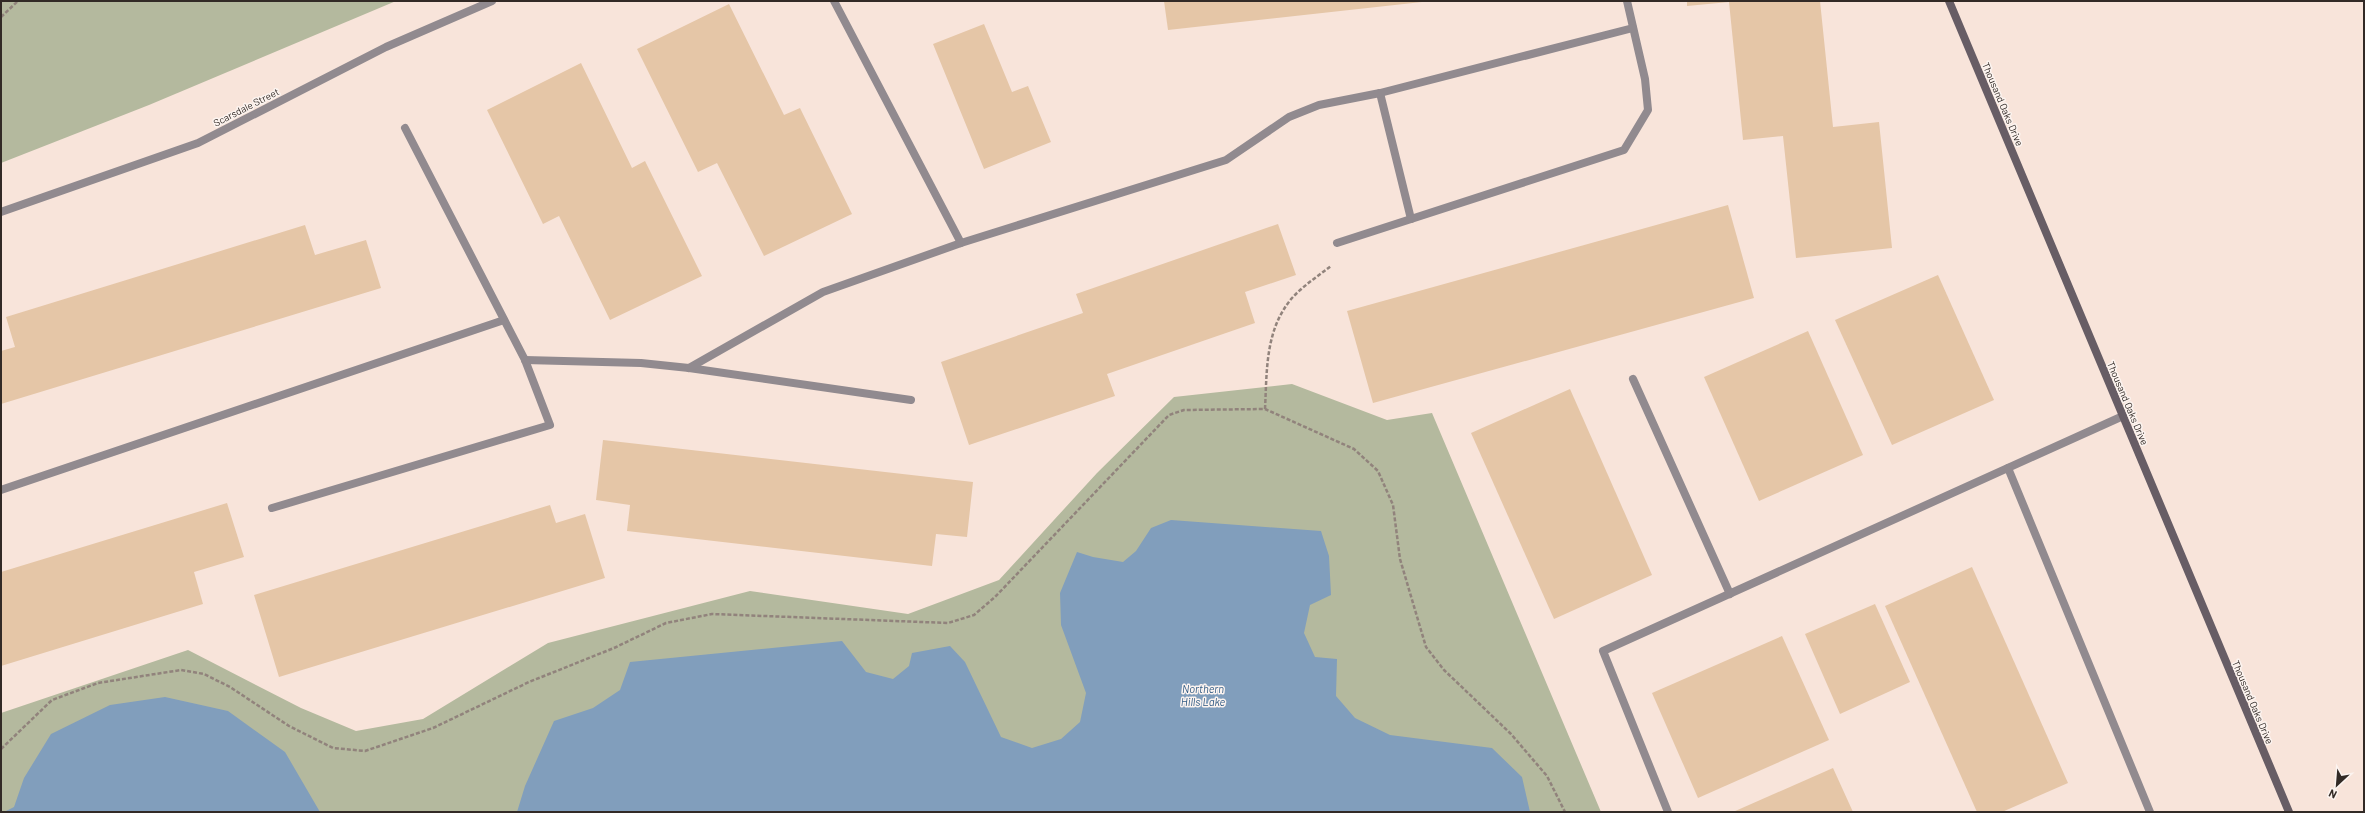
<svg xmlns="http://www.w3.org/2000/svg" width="2365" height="813" viewBox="0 0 2365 813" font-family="Barlow,sans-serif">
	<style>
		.green { fill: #b4b99e }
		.water { fill: #819ebc }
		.building { fill: #e5c6a7 }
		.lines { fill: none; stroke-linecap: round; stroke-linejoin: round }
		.path { stroke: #91837c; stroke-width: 2.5; stroke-dasharray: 4 2; stroke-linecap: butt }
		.lane { stroke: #918a8f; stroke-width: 8 }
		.street { stroke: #918a8f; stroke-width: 8 }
		.secondary { stroke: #675d65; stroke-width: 8 }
		.labels { text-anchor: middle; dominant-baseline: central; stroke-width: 3; stroke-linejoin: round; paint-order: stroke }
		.street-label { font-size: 10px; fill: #322a26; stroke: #fcf4f0 }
		.water-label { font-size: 11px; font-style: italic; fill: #2e5983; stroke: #fcf4f0 }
	</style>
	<rect width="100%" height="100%" fill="#f8e4da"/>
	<!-- green -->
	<g class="green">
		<polygon points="1,1 396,1 149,105 1,163"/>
		<polygon points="1292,384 1387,420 1432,413 1601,812 1,812 1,713 188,650 301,708 356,731 423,719 548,643 750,591 908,614 999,580 1097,473 1174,397"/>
	</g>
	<!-- water -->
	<g class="water">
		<polygon points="1171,520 1321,531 1329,556 1331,595 1310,605 1304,633 1315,657 1337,659 1336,696 1355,718 1390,735 1492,748 1522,777 1530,812 517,812 525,786 554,721 593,708 620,690 630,662 842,641 866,672 893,679 909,666 912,653 950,646 965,662 1001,737 1032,748 1061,739 1080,722 1086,693 1061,625 1060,593 1077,552 1093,557 1123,562 1136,551 1151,528"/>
		<polygon points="165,697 228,711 285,752 320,812 4,812 14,807 24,778 51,734 110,705"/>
	</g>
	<!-- building -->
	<g class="building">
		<polygon points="1164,1 1421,1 1422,2 1168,30"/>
		<polygon points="1687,1 1820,1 1833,127 1879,122 1892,248 1796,258 1783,136 1743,140 1729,2 1687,6"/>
		<polygon points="729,4 784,115 800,108 852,214 764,256 717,163 698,172 637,49"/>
		<polygon points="984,24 1012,92 1028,86 1051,142 984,169 933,44"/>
		<polygon points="581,63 632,168 645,161 702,276 610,320 559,216 543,224 487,110"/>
		<polygon points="1728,205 1754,298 1373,403 1347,311"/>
		<polygon points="1278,224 1296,275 1245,292 1255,323 1107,374 1115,396 969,445 941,362 1083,313 1076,294"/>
		<polygon points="305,225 315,255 366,240 381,288 1,404 1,351 15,347 6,317"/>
		<polygon points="1938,275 1994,400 1892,445 1835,320"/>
		<polygon points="1808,331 1863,455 1759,501 1704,377"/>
		<polygon points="1570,389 1652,575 1554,619 1471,433"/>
		<polygon points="603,440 973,482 967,537 936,534 932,566 627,531 630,505 596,500"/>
		<polygon points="227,503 244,557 194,572 203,604 1,666 1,572"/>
		<polygon points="550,505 556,523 585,514 605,578 279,677 254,595"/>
		<polygon points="1972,567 2068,783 2002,812 1977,812 1885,606"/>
		<polygon points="1875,604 1910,682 1840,714 1805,634"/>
		<polygon points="1782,636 1829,740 1698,798 1652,693"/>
		<polygon points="1833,768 1853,812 1733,812"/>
	</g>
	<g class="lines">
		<!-- path -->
		<g class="path">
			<polyline points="1,17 18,1"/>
			<path d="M1265 409C1267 370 1265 330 1292 298 1303 286 1318 276 1331 266"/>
			<polyline points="1,749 52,700 98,683 181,670 204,674 230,687 289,726 333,748 365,751 433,728 529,682 614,648 666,623 712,614 948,623 974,615 995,597 1169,415 1184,410 1265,409 1354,449 1378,471 1393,505 1400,559 1426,647 1444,670 1511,734 1547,776 1565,812"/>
		</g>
		<!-- lane -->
		<g class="lane">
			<polyline points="834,1 961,243"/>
			<polyline points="1380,93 1411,219"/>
			<polyline points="1337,243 1624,150 1648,110 1645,79 1627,1"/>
			<polyline points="525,360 641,363 689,368 911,400"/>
			<polyline points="689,368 823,292 961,243 1226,160 1289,117 1319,105 1380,93 1633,28"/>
			<polyline points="1633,379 1730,594"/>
			<polyline points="2008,468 2150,812"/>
			<polyline points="1,490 504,320"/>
			<polyline points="272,508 550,425 525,360 405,128"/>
			<polyline points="1668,812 1603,651 2123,416"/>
		</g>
		<!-- street -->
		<polyline class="street" points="1,212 198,143 386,47 492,1"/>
		<!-- secondary -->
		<polyline class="secondary" points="1949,1 2289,812"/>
	</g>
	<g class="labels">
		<!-- street labels -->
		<g class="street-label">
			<text transform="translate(2003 104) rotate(67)">Thousand Oaks Drive</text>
			<text transform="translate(246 107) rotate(-27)">Scarsdale Street</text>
			<text transform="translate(2128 403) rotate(67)">Thousand Oaks Drive</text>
			<text transform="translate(2253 702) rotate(67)">Thousand Oaks Drive</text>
		</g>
		<!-- water labels -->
		<g class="water-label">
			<text x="1203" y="688">Northern<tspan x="1203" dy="13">Hills Lake</tspan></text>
		</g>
	</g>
	<!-- border -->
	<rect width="2365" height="813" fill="none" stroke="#322a26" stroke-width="4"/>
	<!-- north arrow -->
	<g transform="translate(2337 785) rotate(206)" stroke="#fcf4f0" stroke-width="3" paint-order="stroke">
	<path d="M0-3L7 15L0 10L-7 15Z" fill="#322a26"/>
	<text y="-6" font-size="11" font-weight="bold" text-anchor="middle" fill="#322a26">N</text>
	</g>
</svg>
